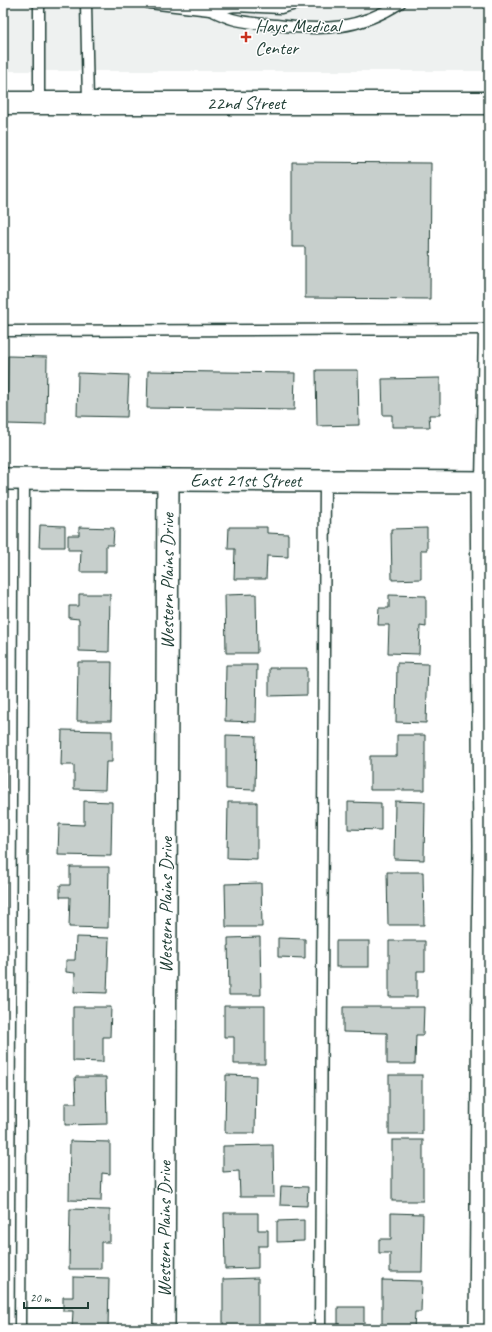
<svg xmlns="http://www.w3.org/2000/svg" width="492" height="1332" viewBox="0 0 492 1332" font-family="Caveat,sans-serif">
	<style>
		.built { fill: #eef1f0 }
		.building { fill: #c7cfcc; stroke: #1f3d34 }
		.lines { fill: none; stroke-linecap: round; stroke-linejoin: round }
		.service-casing { stroke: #1f3d34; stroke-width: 13 }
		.minor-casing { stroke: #1f3d34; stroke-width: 24 }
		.tertiary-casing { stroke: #1f3d34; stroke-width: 25 }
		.service { stroke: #fff; stroke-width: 10 }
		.minor { stroke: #fff; stroke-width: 21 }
		.tertiary { stroke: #fff; stroke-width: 22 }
		.poi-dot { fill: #c8321e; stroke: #fff; stroke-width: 1.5 }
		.labels { text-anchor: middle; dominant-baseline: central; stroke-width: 3; stroke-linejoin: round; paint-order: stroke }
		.poi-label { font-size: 19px; fill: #1f3d34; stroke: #fff; text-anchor: start }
		.street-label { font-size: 19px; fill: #1f3d34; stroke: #fff }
	</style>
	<rect width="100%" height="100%" fill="#fff"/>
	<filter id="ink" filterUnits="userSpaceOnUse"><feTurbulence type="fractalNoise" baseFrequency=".025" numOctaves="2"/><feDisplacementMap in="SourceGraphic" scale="8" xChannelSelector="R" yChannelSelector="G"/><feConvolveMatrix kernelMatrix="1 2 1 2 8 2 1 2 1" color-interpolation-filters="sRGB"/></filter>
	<g filter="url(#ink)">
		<!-- built -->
		<rect class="built" x="3" y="3" width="486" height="68"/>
		<!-- building -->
		<g class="building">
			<polygon points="292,162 431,163 430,299 305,298 305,247 292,247"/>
			<polygon points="8,356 47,357 46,425 7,424"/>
			<polygon points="316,370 358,370 359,425 317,426"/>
			<polygon points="148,371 295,373 294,410 147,408"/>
			<polygon points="78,373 129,375 127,417 77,416"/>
			<polygon points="440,378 440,415 429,415 430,427 392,427 392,415 383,415 382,379"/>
			<polygon points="40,525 65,526 65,547 39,547"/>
			<polygon points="79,527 114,528 113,545 106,545 106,572 80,572 81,550 68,550 68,535 79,535"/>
			<polygon points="229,527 267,527 267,533 288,534 288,557 267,556 266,579 234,579 235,549 228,549"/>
			<polygon points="427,528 427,550 421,550 421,579 392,580 391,529"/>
			<polygon points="79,594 110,594 109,652 79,651 79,619 69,618 69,606 79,606"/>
			<polygon points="256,594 257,653 226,653 225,595"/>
			<polygon points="389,595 426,596 426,627 420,626 419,654 388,653 389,625 378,625 379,608 389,608"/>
			<polygon points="78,662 112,662 111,721 77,721"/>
			<polygon points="397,663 428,664 426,723 396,722"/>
			<polygon points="226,665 257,665 256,722 225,721"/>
			<polygon points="269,668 307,668 307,695 269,696"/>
			<polygon points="62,730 112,731 112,762 106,762 105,790 74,789 74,765 61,765"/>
			<polygon points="226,735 256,736 255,790 226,789"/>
			<polygon points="397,735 425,735 425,790 370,790 370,756 397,756"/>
			<rect x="3" y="772" width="3" height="16"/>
			<polygon points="84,801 112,802 111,856 58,855 59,824 84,825"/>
			<polygon points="395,801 425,802 424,860 394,859"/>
			<polygon points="228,802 257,802 257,859 227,858"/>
			<polygon points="348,802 381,803 381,830 348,829"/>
			<polygon points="70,867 109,867 108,928 69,927 70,897 60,897 60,885 70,885"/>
			<polygon points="387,872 423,872 424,925 388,925"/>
			<rect x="3" y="881" width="3" height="35"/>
			<polygon points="261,883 262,927 226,927 225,884"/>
			<polygon points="76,937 109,938 107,993 74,992 75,973 66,972 66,960 75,960"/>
			<polygon points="260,937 261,995 229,995 228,938"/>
			<polygon points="278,938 305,939 305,958 278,957"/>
			<rect x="336" y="941" width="33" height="26"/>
			<polygon points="389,941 425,941 425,971 417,971 417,997 389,997"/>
			<polygon points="224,1006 265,1006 265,1064 234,1064 234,1037 224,1037"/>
			<polygon points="73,1007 111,1007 110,1037 103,1037 103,1062 73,1061"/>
			<polygon points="343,1007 424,1007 423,1035 416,1035 415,1064 387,1064 387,1033 343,1032"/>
			<polygon points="226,1075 256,1076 255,1133 225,1133"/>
			<rect x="389" y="1075" width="33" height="59"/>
			<polygon points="75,1077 106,1077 107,1124 65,1125 65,1103 76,1103"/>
			<rect x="392" y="1140" width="31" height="61"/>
			<polygon points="70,1141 110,1142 110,1174 102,1173 101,1201 69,1200"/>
			<polygon points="273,1145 274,1197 240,1197 239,1171 223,1172 223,1146"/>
			<polygon points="281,1186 308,1187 307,1206 280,1205"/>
			<polygon points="70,1209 110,1210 110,1242 101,1242 101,1269 69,1269"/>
			<polygon points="224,1213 258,1213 258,1230 268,1230 268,1246 258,1246 258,1268 225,1269"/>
			<polygon points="391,1213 423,1214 422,1272 390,1272 390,1253 379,1253 379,1239 391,1239"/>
			<polygon points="304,1220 304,1241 277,1242 277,1221"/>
			<polygon points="73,1277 109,1278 108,1329 72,1329 73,1311 63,1311 63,1297 73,1297"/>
			<polygon points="258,1278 258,1329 223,1329 223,1279"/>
			<polygon points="382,1280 422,1281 421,1312 415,1312 414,1329 382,1329"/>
			<rect x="338" y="1307" width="26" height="22"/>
		</g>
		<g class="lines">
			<defs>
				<g id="service">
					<polyline points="86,3 88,103"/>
					<polyline points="149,3 210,10 235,6 281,8 300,3"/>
					<path d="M210 10C218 13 227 18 236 20 249 23 263 24 276 25 323 31 358 30 400 3"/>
					<polyline points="39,103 39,3"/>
					<polyline points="3,331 489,329"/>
					<polyline points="481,482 484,329"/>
					<polyline points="20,1329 24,479"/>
					<polyline points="320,1329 325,481"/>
				</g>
				<g id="minor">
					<path id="s1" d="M3 479 489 482"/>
					<path id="s2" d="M164 1329 168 480"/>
					<polyline points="480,1329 484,845 481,482"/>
				</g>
				<g id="tertiary">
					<path id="s3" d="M3 103H489"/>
				</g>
			</defs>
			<!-- service casing -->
			<use href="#service" class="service-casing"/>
			<!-- minor casing -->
			<use href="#minor" class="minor-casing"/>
			<!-- tertiary casing -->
			<use href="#tertiary" class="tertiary-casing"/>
			<!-- service -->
			<use href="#service" class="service"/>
			<!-- minor -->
			<use href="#minor" class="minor"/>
			<!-- tertiary -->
			<use href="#tertiary" class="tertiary"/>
		</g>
	</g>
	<!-- markers -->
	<path class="poi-dot" d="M244 31h4v4h4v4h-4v4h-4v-4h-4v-4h4z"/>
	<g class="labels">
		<!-- poi labels -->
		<g class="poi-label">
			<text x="255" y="26">Hays Medical<tspan x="255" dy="22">Center</tspan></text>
		</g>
		<!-- street labels -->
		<g class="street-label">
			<text stroke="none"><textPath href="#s3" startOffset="243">22nd Street</textPath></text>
			<text stroke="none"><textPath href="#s1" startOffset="243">East 21st Street</textPath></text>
			<text stroke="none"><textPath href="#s2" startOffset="748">Western Plains Drive</textPath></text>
			<text stroke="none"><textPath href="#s2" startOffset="424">Western Plains Drive</textPath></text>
			<text stroke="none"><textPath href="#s2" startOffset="100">Western Plains Drive</textPath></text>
		</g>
	</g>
	<!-- margin -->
	<rect width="492" height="1332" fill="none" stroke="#fff" stroke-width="16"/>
	<rect x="8" y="8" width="476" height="1316" fill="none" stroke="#1f3d34" stroke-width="1.5" filter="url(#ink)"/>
	<!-- scale -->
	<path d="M24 1302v6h64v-6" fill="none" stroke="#1f3d34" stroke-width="2"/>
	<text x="30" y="1302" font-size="12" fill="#1f3d34" stroke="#ffffff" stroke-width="3" paint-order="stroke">20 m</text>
</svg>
